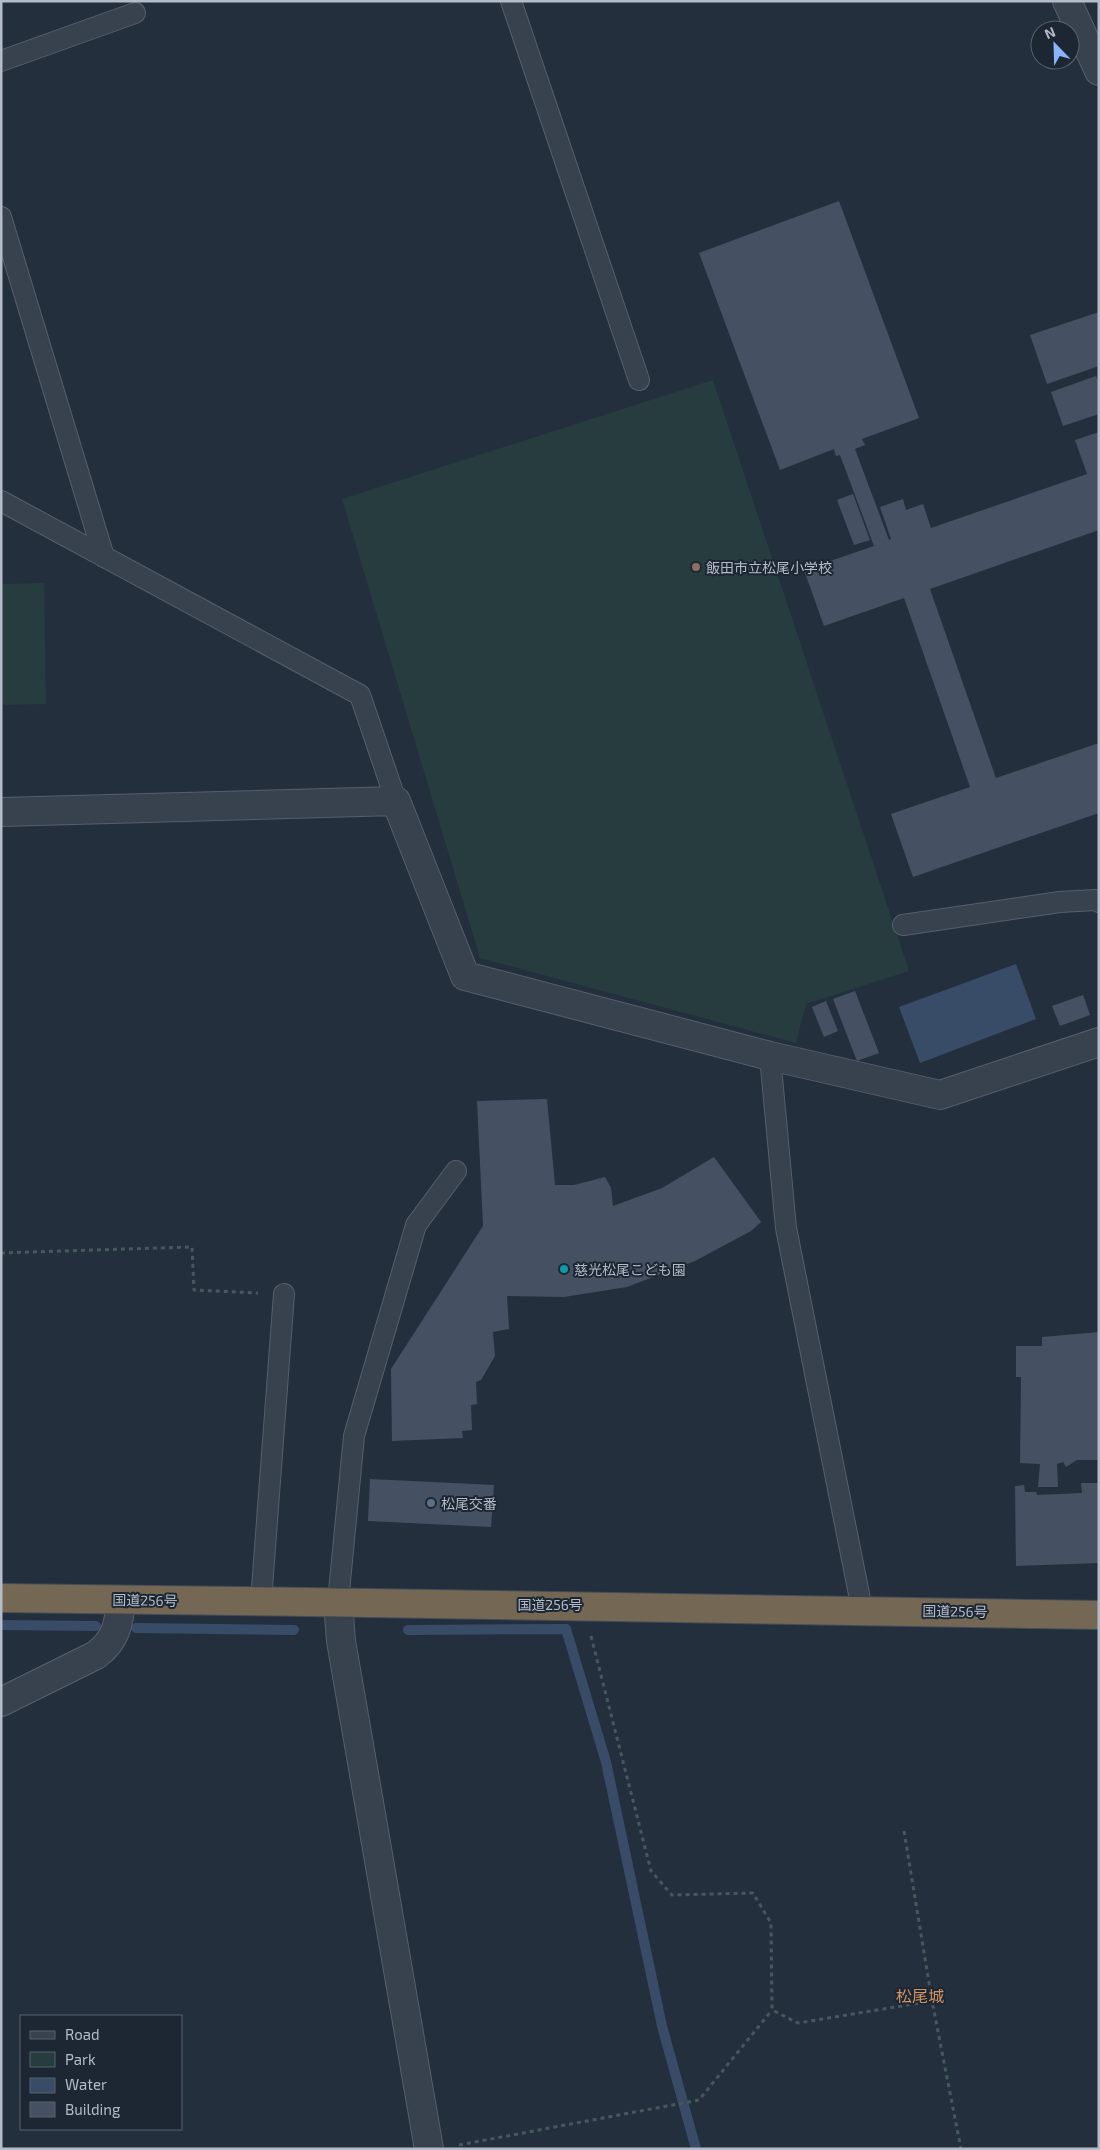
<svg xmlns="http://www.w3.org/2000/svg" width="1100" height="2150" viewBox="0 0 1100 2150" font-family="'Exo 2','Noto Sans JP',sans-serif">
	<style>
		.green { fill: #263c3f }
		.water { fill: #394c67 }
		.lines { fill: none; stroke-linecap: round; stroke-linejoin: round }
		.stream { stroke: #394c67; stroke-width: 10 }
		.building { fill: #455162 }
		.lane-casing { stroke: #565f6c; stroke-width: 22 }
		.street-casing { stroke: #565f6c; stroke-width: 30 }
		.highway-casing { stroke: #434c59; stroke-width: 30 }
		.path { stroke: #44595c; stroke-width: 3; stroke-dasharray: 4 4; stroke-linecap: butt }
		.lane { stroke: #38414e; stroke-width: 20 }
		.street { stroke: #38414e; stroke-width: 28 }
		.highway { stroke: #746855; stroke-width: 28 }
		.education-dot { fill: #8d6e63; stroke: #1d2633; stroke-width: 2 }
		.culture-dot { fill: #0f9aa8; stroke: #1d2633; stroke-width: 2 }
		.service-dot { fill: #5c6f8a; stroke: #1d2633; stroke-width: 2 }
		.labels { text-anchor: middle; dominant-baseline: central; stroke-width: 4; stroke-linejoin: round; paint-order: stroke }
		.poi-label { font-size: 14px; fill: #b4bcc9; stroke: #1d2633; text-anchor: start }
		.street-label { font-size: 14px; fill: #b4bcc9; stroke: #1d2633 }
		.quarter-label { font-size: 16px; fill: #d59563; stroke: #1d2633 }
	</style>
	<rect width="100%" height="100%" fill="#242f3e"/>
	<!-- green -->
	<g class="green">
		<polygon points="713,380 909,971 806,1004 796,1043 480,958 342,499"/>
		<polygon points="44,583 46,704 1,705 1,584"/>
	</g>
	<!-- water -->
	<polygon class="water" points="1016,964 1036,1019 920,1063 899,1007"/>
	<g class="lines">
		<!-- stream -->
		<g class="stream">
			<polyline points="1,1625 96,1626"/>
			<polyline points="136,1628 294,1630"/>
			<polyline points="408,1630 566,1629 606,1762 662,2026 696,2149"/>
		</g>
	</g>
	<!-- building -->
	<g class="building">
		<polygon points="839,201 919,418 862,439 865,445 855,449 889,540 891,539 880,507 903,499 906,510 923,504 931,528 1087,474 1075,440 1099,432 1099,530 930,589 996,778 1099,743 1099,813 913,877 891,814 970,787 904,598 824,626 804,570 874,546 840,455 836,456 834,449 780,470 699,253"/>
		<polygon points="1099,312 1099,366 1047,384 1030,335"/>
		<polygon points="1096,376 1099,383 1099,414 1063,426 1051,392"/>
		<polygon points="853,494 870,540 854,545 837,500"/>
		<polygon points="855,991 879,1053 857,1061 833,999"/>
		<polygon points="1083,995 1090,1015 1060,1026 1052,1006"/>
		<polygon points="826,1001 838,1031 824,1037 812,1007"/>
		<polygon points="547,1099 555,1185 574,1185 605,1177 611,1188 613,1206 662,1188 714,1157 761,1222 751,1231 695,1261 627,1287 564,1297 507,1296 509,1329 493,1332 495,1356 481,1380 476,1382 477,1404 471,1405 472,1430 462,1431 463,1438 392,1441 391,1369 483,1226 477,1101"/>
		<polygon points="1099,1332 1099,1460 1077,1460 1066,1467 1063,1462 1057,1464 1058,1487 1038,1487 1040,1464 1020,1463 1021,1377 1016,1377 1016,1346 1042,1346 1042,1337"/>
		<polygon points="370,1479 494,1485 491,1527 368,1521"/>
		<polygon points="1081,1483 1099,1483 1099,1563 1016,1566 1015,1486 1024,1485 1025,1492 1036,1492 1037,1495 1082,1493"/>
	</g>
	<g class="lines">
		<defs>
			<g id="lane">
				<polyline points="511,1 639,380"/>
				<polyline points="1,61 135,13"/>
				<polyline points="1,217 104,557"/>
				<polyline points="1,501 360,695 396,801"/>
				<polyline points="903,925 1060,902 1095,900 1099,902"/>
				<polyline points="770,1056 786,1228 862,1609"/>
				<polyline points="261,1601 284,1294"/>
				<polyline points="338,1602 354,1436 416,1225 456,1171"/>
			</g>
			<g id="street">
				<polyline points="1067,1 1099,71"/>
				<polyline points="1,812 396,801 465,976 770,1056 940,1095 1099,1042"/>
				<polyline points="338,1602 341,1641 429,2149"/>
				<path d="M1 1702 96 1655C116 1640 119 1624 121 1600"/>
			</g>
			<path id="highway" d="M1 1598C367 1603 733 1606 1099 1615"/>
		</defs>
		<!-- lane casing -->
		<use href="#lane" class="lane-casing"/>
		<!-- street casing -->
		<use href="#street" class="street-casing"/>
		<!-- highway casing -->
		<use href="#highway" class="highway-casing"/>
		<!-- path -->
		<g class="path">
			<polyline points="1,1253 192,1247 194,1290 258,1293"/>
			<polyline points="591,1636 651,1871 672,1895 753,1893 771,1923 772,2010 798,2023 932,2001"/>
			<polyline points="904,1831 932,2001 961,2149"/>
			<polyline points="459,2145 699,2100 772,2010"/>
		</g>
		<!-- lane -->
		<use href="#lane" class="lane"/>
		<!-- street -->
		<use href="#street" class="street"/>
		<!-- highway -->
		<use href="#highway" class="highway"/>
	</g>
	<!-- markers -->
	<circle class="education-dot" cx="696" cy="567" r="5"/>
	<circle class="culture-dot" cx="564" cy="1269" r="5"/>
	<circle class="service-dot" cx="431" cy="1503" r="5"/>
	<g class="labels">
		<!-- poi labels -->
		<g class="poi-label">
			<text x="706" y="567">飯田市立松尾小学校</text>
			<text x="574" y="1269">慈光松尾こども園</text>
			<text x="441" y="1503">松尾交番</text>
		</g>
		<!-- street labels -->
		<g class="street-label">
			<text transform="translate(145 1600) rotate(1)">国道256号</text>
			<text x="550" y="1604">国道256号</text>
			<text transform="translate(955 1611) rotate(1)">国道256号</text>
		</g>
		<!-- quarter labels -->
		<g class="quarter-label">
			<text x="920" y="1995">松尾城</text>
		</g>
	</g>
	<!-- border -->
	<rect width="1100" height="2150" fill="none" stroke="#b4bcc9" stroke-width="5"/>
	<!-- legend -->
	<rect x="20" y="2015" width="162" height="115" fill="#1d2633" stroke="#59626f"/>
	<rect x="30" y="2031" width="25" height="8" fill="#38414e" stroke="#59626f"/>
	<text x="65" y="2040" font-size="15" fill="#b4bcc9">Road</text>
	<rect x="30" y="2052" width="25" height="15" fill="#263c3f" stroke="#59626f"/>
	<text x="65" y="2065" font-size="15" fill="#b4bcc9">Park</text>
	<rect x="30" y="2078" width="25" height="15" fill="#394c67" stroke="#59626f"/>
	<text x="65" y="2090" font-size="15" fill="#b4bcc9">Water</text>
	<rect x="30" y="2102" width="25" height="15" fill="#455162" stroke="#59626f"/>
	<text x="65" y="2115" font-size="15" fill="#b4bcc9">Building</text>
	<!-- north arrow -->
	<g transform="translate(1055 45) rotate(337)"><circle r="24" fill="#1d2633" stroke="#59626f"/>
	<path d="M0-4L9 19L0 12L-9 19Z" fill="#8ab4f8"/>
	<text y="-8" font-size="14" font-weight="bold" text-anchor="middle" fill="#b4bcc9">N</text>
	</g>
</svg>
